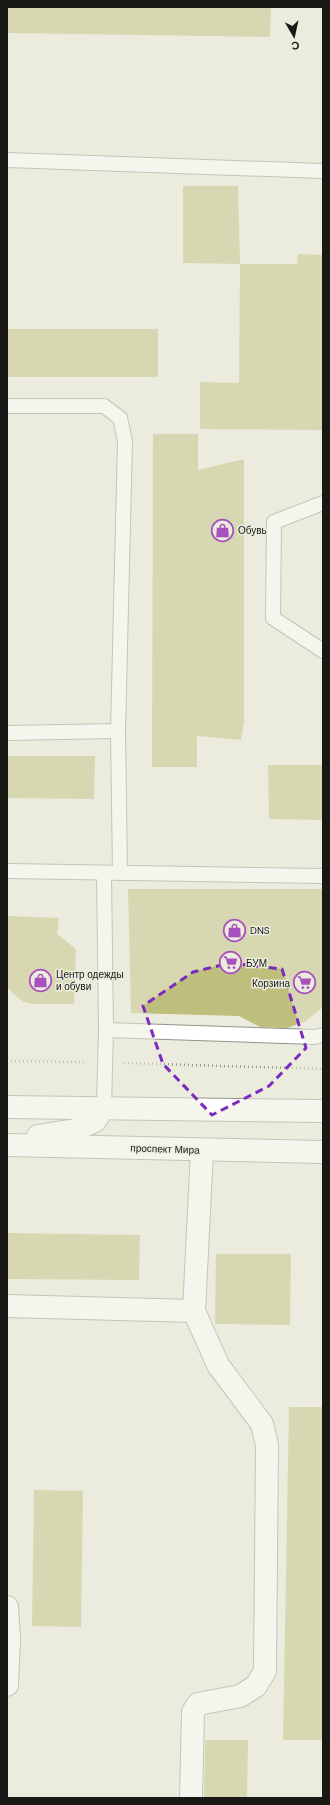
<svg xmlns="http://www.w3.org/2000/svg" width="330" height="1805" viewBox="0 0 330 1805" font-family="'DM Sans',sans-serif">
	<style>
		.building { fill: #bebf7c }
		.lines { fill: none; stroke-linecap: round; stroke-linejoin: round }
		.service-casing { stroke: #949588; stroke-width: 16 }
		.minor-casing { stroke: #949588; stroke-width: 24 }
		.secondary-casing { stroke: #949588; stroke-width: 24 }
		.path { stroke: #93938a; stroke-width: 2.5; stroke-dasharray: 1 3; stroke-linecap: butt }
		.service { stroke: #fff; stroke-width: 14 }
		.minor { stroke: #fff; stroke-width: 22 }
		.secondary { stroke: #fff; stroke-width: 22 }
		.marked { fill: none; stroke: #7b2cbf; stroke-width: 3; stroke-dasharray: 8 5; stroke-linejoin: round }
		.labels { text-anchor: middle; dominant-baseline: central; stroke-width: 3; stroke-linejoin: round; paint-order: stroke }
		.poi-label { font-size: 10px; fill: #181814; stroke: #ebecde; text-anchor: start }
		.street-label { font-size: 10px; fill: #181814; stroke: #ebecde }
	</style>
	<rect width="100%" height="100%" fill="#ebecde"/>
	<!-- building -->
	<g class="building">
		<polygon points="7,7 271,7 270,37 7,33"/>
		<polygon points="183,186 238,186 240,264 183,263"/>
		<polygon points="298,254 323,255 323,430 200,429 200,382 239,383 240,264 297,264"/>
		<rect x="7" y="329" width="151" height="48"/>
		<polygon points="153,434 198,434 198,470 244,459 244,722 241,740 197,736 197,767 152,767"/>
		<polygon points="7,756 95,756 94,799 7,798"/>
		<polygon points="268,765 323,765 323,820 269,819"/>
		<polygon points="128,889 323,889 323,1007 306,1021 287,1028 260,1027 239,1016 131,1013"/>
		<polygon points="8,916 59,918 57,934 76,949 74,1004 33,1004 24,1002 13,994 7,986"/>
		<polygon points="7,1233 140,1235 139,1280 7,1279"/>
		<polygon points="216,1254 291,1254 290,1325 215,1324"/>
		<polygon points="289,1407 323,1407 323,1740 283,1740"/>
		<polygon points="34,1490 83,1491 81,1627 32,1626"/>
		<polygon points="205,1740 248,1740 247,1798 204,1798"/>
	</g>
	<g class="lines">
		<defs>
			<g id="service">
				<polyline points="7,160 323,171"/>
				<polyline points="7,406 104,406 120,418 125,441 118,731 120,873"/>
				<polyline points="323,503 274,522 273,618 323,651"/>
				<polyline points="7,733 118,731"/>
				<polyline points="7,871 323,876"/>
				<polyline points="106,1030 315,1037 323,1035"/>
				<polyline points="104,1107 106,1030 104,873"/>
			</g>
			<g id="minor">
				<polyline points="7,1306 194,1311 202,1151"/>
				<polyline points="7,1607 9,1639 7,1685"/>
				<polyline points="191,1798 193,1712 198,1704 240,1696 256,1686 265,1671 267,1445 262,1424 218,1365 194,1311"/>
			</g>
			<g id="secondary">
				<polyline points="7,1107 323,1111"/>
				<polyline points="38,1136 75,1130 95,1121 104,1107"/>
				<polyline points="7,1145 323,1152"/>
			</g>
		</defs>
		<!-- service casing -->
		<use href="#service" class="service-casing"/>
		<!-- minor casing -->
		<use href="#minor" class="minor-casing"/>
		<!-- secondary casing -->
		<use href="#secondary" class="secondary-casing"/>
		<!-- path -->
		<g class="path">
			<polyline points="7,1061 87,1062"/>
			<polyline points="124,1063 323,1069"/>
		</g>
		<!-- service -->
		<use href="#service" class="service"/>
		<!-- minor -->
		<use href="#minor" class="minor"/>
		<!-- secondary -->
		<use href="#secondary" class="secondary"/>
	</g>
	<!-- marked area -->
	<path d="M0 0H330V1805H0ZM230 963 282 969 306 1048 269 1086 212 1115 163 1064 143 1006 193 972Z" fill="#ebecde" fill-opacity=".55" fill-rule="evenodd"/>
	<path class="marked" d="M230 963 282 969 306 1048 269 1086 212 1115 163 1064 143 1006 193 972Z"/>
	<!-- icons -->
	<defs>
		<symbol id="shop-ring" viewBox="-11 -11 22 22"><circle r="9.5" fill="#ebecde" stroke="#a851be" stroke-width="1.5"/><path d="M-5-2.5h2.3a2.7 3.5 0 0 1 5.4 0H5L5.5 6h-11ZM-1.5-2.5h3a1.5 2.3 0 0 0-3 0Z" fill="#a851be"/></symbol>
		<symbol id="supermarket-ring" viewBox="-11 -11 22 22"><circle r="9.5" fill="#ebecde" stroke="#a851be" stroke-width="1.5"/><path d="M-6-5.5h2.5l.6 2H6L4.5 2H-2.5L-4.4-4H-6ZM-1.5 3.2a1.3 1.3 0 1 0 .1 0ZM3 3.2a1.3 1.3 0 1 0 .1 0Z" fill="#a851be"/></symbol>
	</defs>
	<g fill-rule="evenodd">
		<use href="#shop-ring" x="210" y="518" width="25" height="25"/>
		<use href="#shop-ring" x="222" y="918" width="25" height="25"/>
		<use href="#supermarket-ring" x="218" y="950" width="25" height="25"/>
		<use href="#shop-ring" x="28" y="968" width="25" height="25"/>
		<use href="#supermarket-ring" x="292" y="970" width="25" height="25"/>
	</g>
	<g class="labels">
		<!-- poi labels -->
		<g class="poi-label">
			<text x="238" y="530">Обувь</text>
			<text x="250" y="930">DNS</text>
			<text x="246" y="963">БУМ</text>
			<text x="56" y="974">Центр одежды<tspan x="56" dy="12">и обуви</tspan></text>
			<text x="290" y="983" text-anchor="end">Корзина</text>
		</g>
		<!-- street labels -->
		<g class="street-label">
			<text transform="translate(165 1149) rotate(2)">проспект Мира</text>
		</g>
	</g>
	<!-- border -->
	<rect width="330" height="1805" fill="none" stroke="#181814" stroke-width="16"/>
	<!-- north arrow -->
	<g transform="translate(294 36) rotate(171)" stroke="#ebecde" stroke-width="3" paint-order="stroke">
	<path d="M0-3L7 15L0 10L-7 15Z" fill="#181814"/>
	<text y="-6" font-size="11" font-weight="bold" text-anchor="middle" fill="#181814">С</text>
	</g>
</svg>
